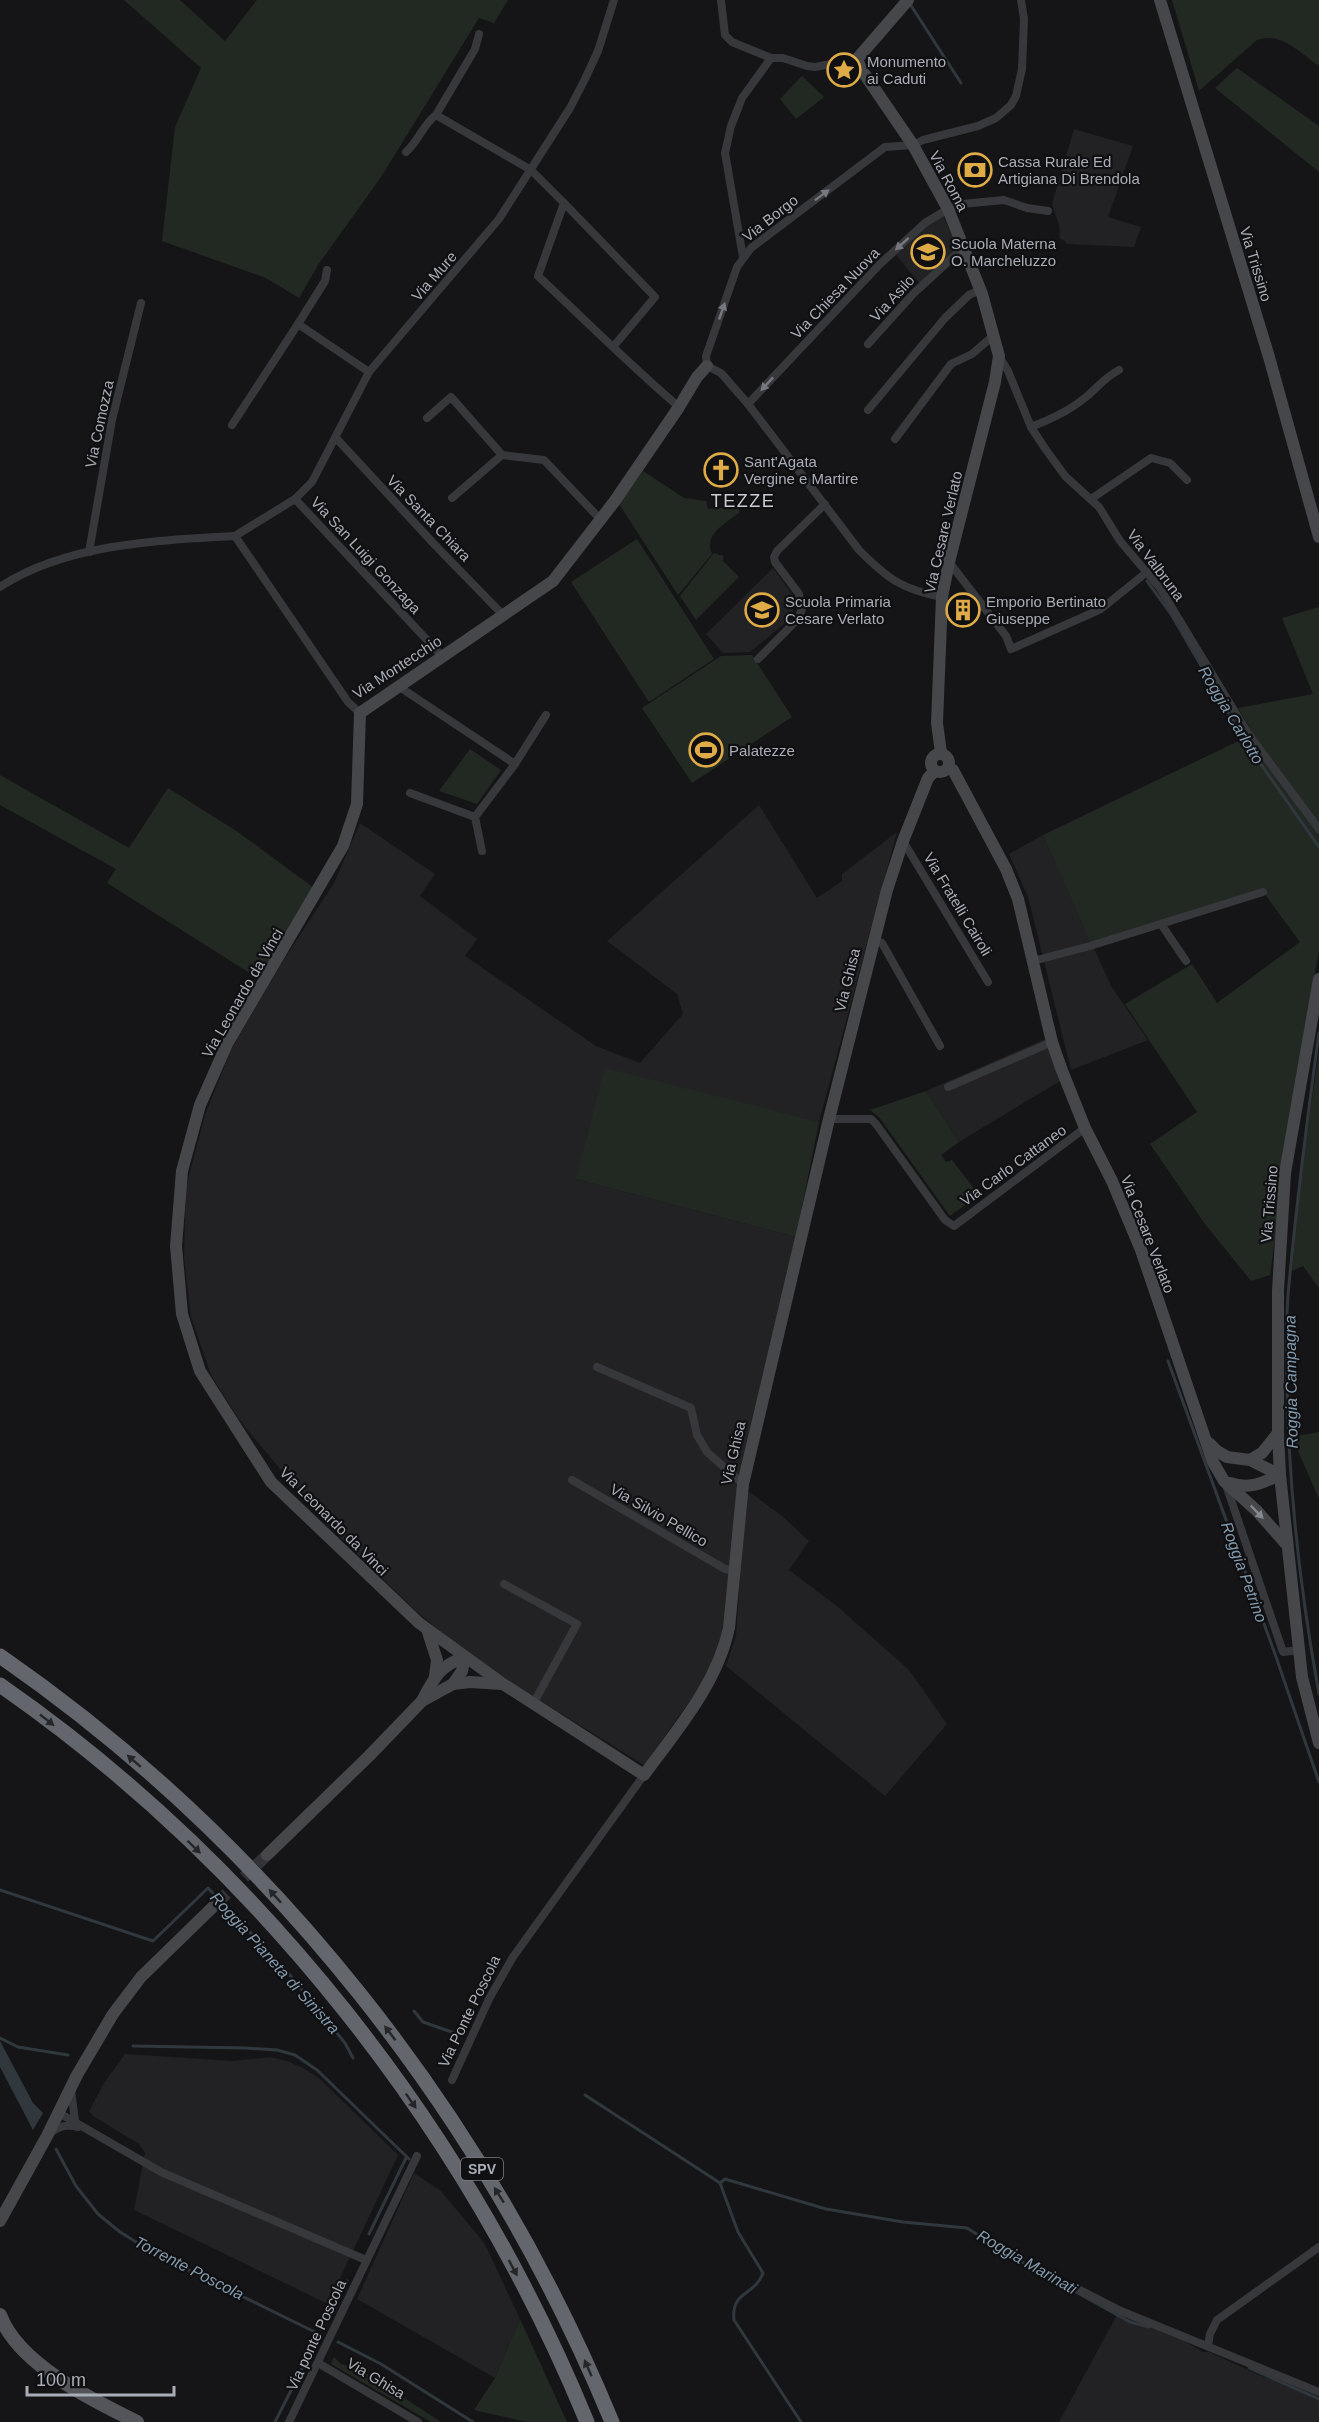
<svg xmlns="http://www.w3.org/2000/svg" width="1319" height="2422" viewBox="0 0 1319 2422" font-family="Arial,sans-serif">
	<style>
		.built { fill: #222224 }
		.green { fill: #222923 }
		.water { fill: #30383e }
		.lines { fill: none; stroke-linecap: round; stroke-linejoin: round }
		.stream { stroke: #30383e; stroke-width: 3 }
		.secondary-tunnel { stroke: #333337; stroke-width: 12; stroke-dasharray: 12 6; stroke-linecap: butt }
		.street { stroke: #37383c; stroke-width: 8 }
		.secondary { stroke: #45474b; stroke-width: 12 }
		.primary { stroke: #53555a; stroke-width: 14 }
		.highway { stroke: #63666c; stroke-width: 15 }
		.oneway { fill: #76787f }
		.oneway2 { fill: #868991 }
		.oneway3 { fill: #252628 }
		.labels { text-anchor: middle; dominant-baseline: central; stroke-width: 4.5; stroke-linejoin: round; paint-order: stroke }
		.shield { fill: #101012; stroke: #7b7e85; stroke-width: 1.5 }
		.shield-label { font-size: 14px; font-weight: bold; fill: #a9adb6 }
		.poi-label { font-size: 15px; fill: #a9adb6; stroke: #101012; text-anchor: start }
		.street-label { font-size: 15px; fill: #a9adb6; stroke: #101012 }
		.water-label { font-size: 16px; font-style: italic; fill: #839aad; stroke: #101012 }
		.quarter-label { font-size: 18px; letter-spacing: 1.5px; fill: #c9ccd2; stroke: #101012 }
	</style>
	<rect width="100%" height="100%" fill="#151517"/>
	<!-- built -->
	<g class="built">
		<polygon points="1074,129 1133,146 1108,217 1141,227 1134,247 1067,244 1064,240 1060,239 1059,225 1052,204"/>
		<polygon points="943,216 959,249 920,284 896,255 926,227"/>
		<polygon points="773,568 795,598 793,612 783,625 750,652 723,653 706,634"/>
		<polygon points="759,805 817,898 842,881 842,874 897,832 819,1122 654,1084 576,1179 796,1237 752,1419 740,1486 728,1609 718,1652 702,1684 644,1765 513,1684 461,1648 416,1611 327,1525 240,1421 211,1375 191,1317 184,1259 186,1187 205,1115 231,1050 281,964 334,883 360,823 435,874 420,896 477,939 465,956 596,1046 640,1063 683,1014 677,994 607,941"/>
		<polygon points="1043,835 1111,986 1148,1040 1071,1070 1028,897 1009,854"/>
		<polygon points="1045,1039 1060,1081 959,1142 926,1091"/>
		<polygon points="748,1491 782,1516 809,1541 789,1570 838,1607 909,1670 947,1724 885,1796 726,1666 736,1636 744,1516"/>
		<polygon points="125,2054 232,2061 271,2057 287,2061 305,2069 320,2079 398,2155 328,2304 134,2210 145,2153 139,2144 93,2116 89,2111 104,2083"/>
		<polygon points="414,2173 441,2191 485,2244 520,2319 495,2378 357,2299"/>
		<polygon points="1118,2313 1184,2341 1203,2352 1209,2352 1257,2374 1319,2399 1319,2422 1059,2422"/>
	</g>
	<!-- green -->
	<g class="green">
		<polygon points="124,0 180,0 225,41 257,0 508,0 494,23 479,18 381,177 318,265 299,298 266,278 162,241 175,127 201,68"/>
		<path d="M1172 0H1319V66C1300 53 1281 31 1257 40L1199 91Z"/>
		<polygon points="1237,68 1319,126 1319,172 1215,88"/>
		<polygon points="802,76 824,97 796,119 780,99"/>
		<path d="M643 471 684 498 706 501 708 509 739 507V513C726 523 703 534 712 554L678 595 619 504Z"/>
		<polygon points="637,539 714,659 649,702 571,582"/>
		<polygon points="714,553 723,556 723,561 739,577 696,620 680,596"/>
		<polygon points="1319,607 1319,951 1301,1050 1270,1275 1251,1281 1205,1224 1150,1144 1197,1112 1125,1004 1192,964 1217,1003 1300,942 1264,893 1091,943 1043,835 1253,734 1238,708 1313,694 1282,618"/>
		<polygon points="752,655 792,717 692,783 642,708 721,656"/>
		<polygon points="470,749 501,770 477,804 439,791"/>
		<polygon points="0,775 129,848 168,788 238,832 314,888 259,979 107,883 116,869 0,805"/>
		<polygon points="1319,1052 1319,1288 1303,1266 1292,1271 1300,1180"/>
		<polygon points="605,1068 819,1122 796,1237 576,1179"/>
		<polygon points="926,1091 959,1142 941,1155 946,1162 952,1160 979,1195 950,1216 879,1117 870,1110"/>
		<polygon points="1319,1432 1319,1499 1292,1437"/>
		<polygon points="520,2319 567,2422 527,2422 474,2410 495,2378"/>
		<polygon points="334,2357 341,2364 360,2369 441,2422 431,2422 331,2364"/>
	</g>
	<!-- water -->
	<polygon class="water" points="0,2041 33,2103 43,2113 33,2130 0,2067"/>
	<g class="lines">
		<!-- stream -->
		<g class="stream">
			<polyline points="910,4 961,83"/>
			<polyline points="1147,581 1171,614 1246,743 1319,847"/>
			<path d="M1319 1033C1307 1120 1296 1207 1288 1295 1286 1322 1287 1350 1287 1377 1288 1484 1300 1590 1319 1694"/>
			<polyline points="1168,1361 1274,1651 1319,1782"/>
			<polyline points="0,1890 153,1941 208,1888 285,1969 345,2043 353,2058"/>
			<polyline points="414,2011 423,2022 460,2035"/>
			<polyline points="0,2038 18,2047 68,2055"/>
			<polyline points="133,2046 246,2048 277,2050 295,2055 317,2070 409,2159"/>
			<path d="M585 2095 720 2183 738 2232 763 2273C754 2297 731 2290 734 2320L801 2422"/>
			<polyline points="56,2149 76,2186 98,2214 120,2232 154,2253 321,2335"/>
			<polyline points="720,2183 725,2179 826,2209 903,2222 967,2228 1013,2257 1130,2322 1149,2327"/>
			<polyline points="369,2234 406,2158"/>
			<polyline points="341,2293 347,2281"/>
			<polyline points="338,2342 381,2364 473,2422"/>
			<polyline points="1249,2368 1319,2399"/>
			<polyline points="275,2422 305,2363"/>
		</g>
		<!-- secondary-tunnel -->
		<polyline class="secondary-tunnel" points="218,1902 267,1855"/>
		<!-- street -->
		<g class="street">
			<polyline points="721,0 725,35 732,42 771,58 783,58 807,66 815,67 857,59"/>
			<polyline points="479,34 475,49 436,115 531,170 564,203"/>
			<path d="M406 152C419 141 423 124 436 115"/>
			<polyline points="743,257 725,153 731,126 742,98 771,58"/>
			<polyline points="327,270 325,281 298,324 369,372"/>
			<polyline points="868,344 913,294 964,247"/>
			<path d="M613 347 655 297 564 203 538 276C585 320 631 366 679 407"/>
			<polyline points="999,356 1008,371 1031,427 1044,447 1065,476 1099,507 1120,541 1160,588 1249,735 1319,829"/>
			<polyline points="748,404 880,264 925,223 948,209 962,204 1004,200 1027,208 1048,211"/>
			<polyline points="868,410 945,318 969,295 980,290"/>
			<polyline points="427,418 451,397 502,455 544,460 601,520"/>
			<polyline points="232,425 298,324"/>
			<path d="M1031 427C1051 419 1069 411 1086 397 1097 388 1105 377 1119 370"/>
			<polyline points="336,438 434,544 503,615"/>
			<polyline points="895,439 951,364 972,354 993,336"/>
			<polyline points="452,498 502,455"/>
			<polyline points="295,499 442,656"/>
			<polyline points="1091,499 1151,458 1170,463 1187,480"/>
			<polyline points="235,536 295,499 312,482 369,372 499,219 570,108 585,79 598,51 614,0"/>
			<polyline points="89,552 112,420 141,303"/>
			<polyline points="949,562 1006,636 1011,649 1101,609 1147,572"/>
			<path d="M0 587C65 544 158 540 235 536L348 702 360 713"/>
			<path d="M942 597C901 589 888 579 859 550L748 404 721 373 707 366 706 356 737 267 751 248 885 147 913 145 923 140 978 126 996 118 1011 105 1016 96 1022 69 1024 19 1021 0"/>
			<polyline points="758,659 798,619 802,609 799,594 775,562 774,557 777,551 825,504"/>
			<polyline points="398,686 515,764 546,715"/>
			<polyline points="410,793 475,817"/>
			<polyline points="903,841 988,982"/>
			<polyline points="482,851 475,817 515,764"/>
			<polyline points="1161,924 1186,961"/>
			<polyline points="874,941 882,943 940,1046"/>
			<polyline points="1033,961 1090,946 1263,892"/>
			<polyline points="948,1087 1052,1042"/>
			<polyline points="829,1119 871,1119 876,1124 945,1220 954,1226 1085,1128"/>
			<polyline points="597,1367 691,1408 697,1435 707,1452 743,1484"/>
			<polyline points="572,1480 725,1569 734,1570"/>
			<polyline points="1226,1485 1283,1652 1299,1650"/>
			<polyline points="504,1584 577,1624 533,1704"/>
			<polyline points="452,2080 489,1999 513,1957 644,1775"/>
			<polyline points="71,2090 75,2121"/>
			<polyline points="59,2113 161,2172 366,2260"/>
			<path d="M49 2134C59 2126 66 2124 78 2127"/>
			<polyline points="1080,2290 1121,2311 1319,2392"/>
			<polyline points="1208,2346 1210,2334 1217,2320 1319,2247"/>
			<polyline points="318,2363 418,2422"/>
			<polyline points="289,2422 417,2156"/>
		</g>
		<!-- secondary -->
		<g class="secondary">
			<polyline points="908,0 857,59 861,69 913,145 948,209 982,294 999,356 995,382 949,562 942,597 937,723 941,753"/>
			<polyline points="1160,0 1269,357 1319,537"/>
			<path d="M707 366 697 377 679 407 614 502 553 581 360 713 357 804 343 846 227 1044 200 1105 182 1171 176 1246 182 1314 200 1371 271 1482 419 1623 503 1684 644 1775C677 1730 717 1684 729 1628L743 1484 829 1119 887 890 903 841 928 778 935 771"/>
			<circle cx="940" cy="763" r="9"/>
			<polyline points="948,768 953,770 1006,869 1018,899 1052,1042 1061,1068 1085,1128 1112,1181 1141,1250 1213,1462 1224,1481 1257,1511 1287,1545"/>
			<polyline points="1319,979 1285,1173 1278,1291 1278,1433 1280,1475 1302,1677 1319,1743"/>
			<polyline points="1209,1443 1217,1451 1227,1457 1250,1460 1280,1475"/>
			<polyline points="1250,1460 1262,1453 1278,1433"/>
			<path d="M1230 1483C1249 1490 1262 1483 1280 1475"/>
			<polyline points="427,1629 437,1660 435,1676"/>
			<polyline points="453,1684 470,1682 502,1684"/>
			<path d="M422 1701C434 1678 439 1666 465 1657"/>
			<polyline points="267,1855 369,1756 422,1701 453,1684 462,1671 465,1657"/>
			<polyline points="0,2221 47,2136 77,2075 113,2014 141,1977 218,1902"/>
		</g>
		<!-- primary -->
		<path class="primary" d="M0 2315C18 2364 92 2400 137 2422"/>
		<!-- highway -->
		<g class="highway">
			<path d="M0 1656C272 1844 486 2117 612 2422"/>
			<path d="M0 1685C259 1865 467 2130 587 2422"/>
		</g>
	</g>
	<!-- one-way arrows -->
	<defs><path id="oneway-solid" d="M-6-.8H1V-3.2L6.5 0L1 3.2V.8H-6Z" transform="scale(1.5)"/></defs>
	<g class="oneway">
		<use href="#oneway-solid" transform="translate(822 195) rotate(-37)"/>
		<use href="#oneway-solid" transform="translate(902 244) rotate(138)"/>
		<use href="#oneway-solid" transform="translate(722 311) rotate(-71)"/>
		<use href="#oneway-solid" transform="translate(767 384) rotate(133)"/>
	</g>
	<use class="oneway2" href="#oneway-solid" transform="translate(1257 1512) rotate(46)"/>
	<g class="oneway3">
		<use href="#oneway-solid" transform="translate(47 1720) rotate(38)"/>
		<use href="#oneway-solid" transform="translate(134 1761) rotate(-139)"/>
		<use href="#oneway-solid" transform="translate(194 1847) rotate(44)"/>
		<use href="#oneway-solid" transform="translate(275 1896) rotate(-132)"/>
		<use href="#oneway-solid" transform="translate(390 2033) rotate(-127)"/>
		<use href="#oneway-solid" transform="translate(411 2101) rotate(55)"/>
		<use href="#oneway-solid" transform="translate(499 2195) rotate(-122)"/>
		<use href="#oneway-solid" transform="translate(513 2268) rotate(62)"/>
		<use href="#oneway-solid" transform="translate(588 2368) rotate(-114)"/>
	</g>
	<!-- icons -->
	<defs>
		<symbol id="sight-ring" viewBox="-11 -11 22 22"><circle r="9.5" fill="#101012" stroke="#deab46" stroke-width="1.5"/><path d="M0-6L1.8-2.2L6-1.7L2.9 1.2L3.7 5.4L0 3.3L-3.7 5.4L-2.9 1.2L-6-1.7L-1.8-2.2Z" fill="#deab46"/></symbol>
		<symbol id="bank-ring" viewBox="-11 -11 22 22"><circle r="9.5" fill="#101012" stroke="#deab46" stroke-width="1.5"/><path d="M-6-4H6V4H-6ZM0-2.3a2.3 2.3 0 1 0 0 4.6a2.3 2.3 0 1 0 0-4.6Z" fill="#deab46"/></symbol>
		<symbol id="school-ring" viewBox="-11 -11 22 22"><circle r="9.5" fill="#101012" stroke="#deab46" stroke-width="1.5"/><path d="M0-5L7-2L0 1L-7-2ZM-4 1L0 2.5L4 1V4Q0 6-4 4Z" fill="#deab46"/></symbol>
		<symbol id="church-ring" viewBox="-11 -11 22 22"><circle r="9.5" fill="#101012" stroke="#deab46" stroke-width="1.5"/><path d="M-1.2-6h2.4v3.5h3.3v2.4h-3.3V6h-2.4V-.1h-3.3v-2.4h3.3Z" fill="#deab46"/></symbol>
		<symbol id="building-ring" viewBox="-11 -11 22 22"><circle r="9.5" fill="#101012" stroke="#deab46" stroke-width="1.5"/><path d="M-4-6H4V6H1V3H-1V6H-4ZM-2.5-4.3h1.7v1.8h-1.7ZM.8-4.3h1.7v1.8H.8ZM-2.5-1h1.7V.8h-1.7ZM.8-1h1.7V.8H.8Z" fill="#deab46"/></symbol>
		<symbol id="stadium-ring" viewBox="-11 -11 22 22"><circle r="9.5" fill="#101012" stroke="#deab46" stroke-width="1.5"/><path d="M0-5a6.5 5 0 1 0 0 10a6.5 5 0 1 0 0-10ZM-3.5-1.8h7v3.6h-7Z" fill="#deab46"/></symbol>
	</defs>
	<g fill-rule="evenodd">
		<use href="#sight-ring" x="825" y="51" width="38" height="38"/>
		<use href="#bank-ring" x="956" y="151" width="38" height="38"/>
		<use href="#school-ring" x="909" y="233" width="38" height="38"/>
		<use href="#church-ring" x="702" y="451" width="38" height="38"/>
		<use href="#school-ring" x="743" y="591" width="38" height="38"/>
		<use href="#building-ring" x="944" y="591" width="38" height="38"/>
		<use href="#stadium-ring" x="687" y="731" width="38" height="38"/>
	</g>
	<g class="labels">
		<!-- shield labels -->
		<rect class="shield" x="461" y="2158" width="42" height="22" rx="4.5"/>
		<g class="shield-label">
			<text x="482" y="2169">SPV</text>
		</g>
		<!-- poi labels -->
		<g class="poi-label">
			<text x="867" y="61">Monumento<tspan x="867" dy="17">ai Caduti</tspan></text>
			<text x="998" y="161">Cassa Rurale Ed<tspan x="998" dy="17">Artigiana Di Brendola</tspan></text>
			<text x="951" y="243">Scuola Materna<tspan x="951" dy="17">O. Marcheluzzo</tspan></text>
			<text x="744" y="461">Sant'Agata<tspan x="744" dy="17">Vergine e Martire</tspan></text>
			<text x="785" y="601">Scuola Primaria<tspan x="785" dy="17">Cesare Verlato</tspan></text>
			<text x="986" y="601">Emporio Bertinato<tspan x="986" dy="17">Giuseppe</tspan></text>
			<text x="729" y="750">Palatezze</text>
		</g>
		<!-- street labels -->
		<g class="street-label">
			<text transform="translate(949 181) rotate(62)">Via Roma</text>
			<text transform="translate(770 218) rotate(-38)">Via Borgo</text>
			<text transform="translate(1256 264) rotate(73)">Via Trissino</text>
			<text transform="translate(434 276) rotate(-49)">Via Mure</text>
			<text transform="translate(835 293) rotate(-46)">Via Chiesa Nuova</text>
			<text transform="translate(892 298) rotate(-47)">Via Asilo</text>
			<text transform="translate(99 424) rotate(-78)">Via Comozza</text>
			<text transform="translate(429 518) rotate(46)">Via Santa Chiara</text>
			<text transform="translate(943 532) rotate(-77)">Via Cesare Verlato</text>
			<text transform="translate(366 555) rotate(47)">Via San Luigi Gonzaga</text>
			<text transform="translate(1156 565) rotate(53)">Via Valbruna</text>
			<text transform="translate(397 667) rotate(-33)">Via Montecchio</text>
			<text transform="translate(958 904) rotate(59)">Via Fratelli Cairoli</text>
			<text transform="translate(847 980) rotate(-76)">Via Ghisa</text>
			<text transform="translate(242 993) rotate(-60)">Via Leonardo da Vinci</text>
			<text transform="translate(1013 1165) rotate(-36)">Via Carlo Cattaneo</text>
			<text transform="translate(1269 1204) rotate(-85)">Via Trissino</text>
			<text transform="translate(1148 1234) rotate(69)">Via Cesare Verlato</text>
			<text transform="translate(733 1453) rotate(-77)">Via Ghisa</text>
			<text transform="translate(659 1515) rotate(30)">Via Silvio Pellico</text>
			<text transform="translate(334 1521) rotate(45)">Via Leonardo da Vinci</text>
			<text transform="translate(469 2011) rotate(-64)">Via Ponte Poscola</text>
			<text transform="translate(316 2335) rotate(-65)">Via ponte Poscola</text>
			<text transform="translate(376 2378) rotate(31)">Via Ghisa</text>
		</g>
		<!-- water labels -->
		<g class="water-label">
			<text transform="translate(1231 715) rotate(59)">Roggia Carlotto</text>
			<text transform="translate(1291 1382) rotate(-91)">Roggia Campagna</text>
			<text transform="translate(1244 1572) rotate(70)">Roggia Petrino</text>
			<text transform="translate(275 1963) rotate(48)">Roggia Pianeta di Sinistra</text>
			<text transform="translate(1027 2262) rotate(30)">Roggia Marinati</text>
			<text transform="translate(189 2268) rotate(27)">Torrente Poscola</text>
		</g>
		<!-- quarter labels -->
		<g class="quarter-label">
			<text x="743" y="501">TEZZE</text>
		</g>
	</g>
	<!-- scale -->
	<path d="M27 2386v9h147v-9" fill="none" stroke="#a9adb6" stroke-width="3"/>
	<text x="36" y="2386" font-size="18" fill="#a9adb6" stroke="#101012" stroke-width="4.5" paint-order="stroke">100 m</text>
</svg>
